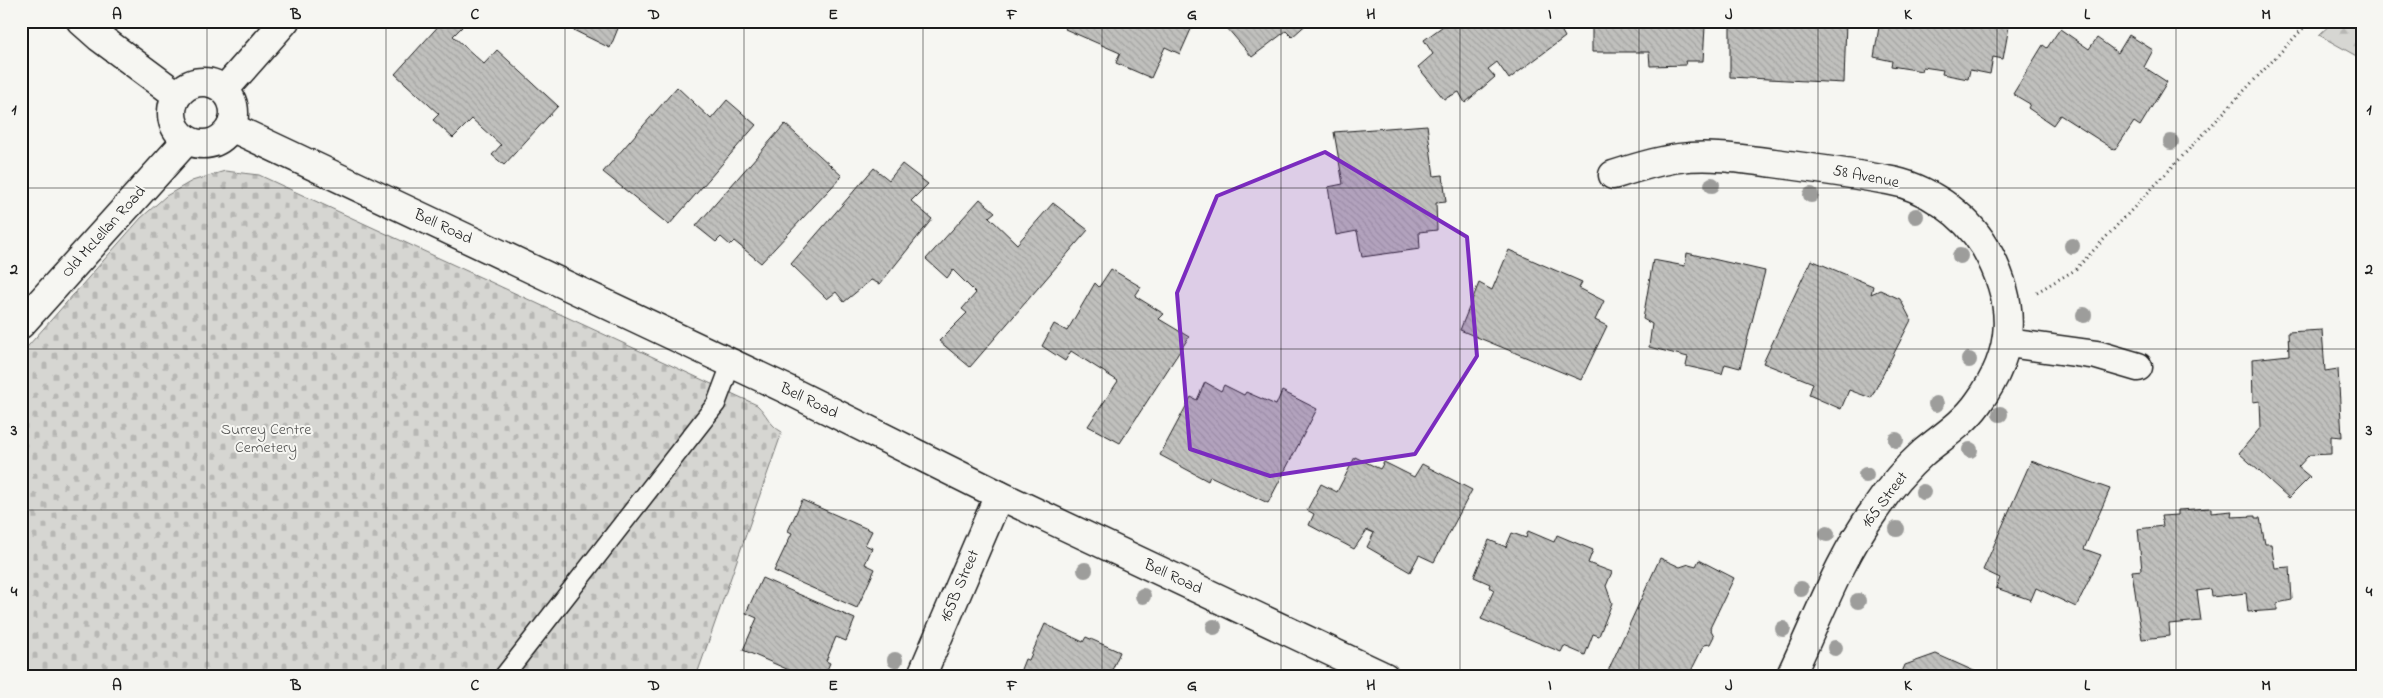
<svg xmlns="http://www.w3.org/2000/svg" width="2383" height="698" viewBox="0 0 2383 698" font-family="'Indie Flower',sans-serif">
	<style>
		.forest { fill: url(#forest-firs); stroke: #797977 }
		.cemetery { fill: url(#cemetery-stones); stroke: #797977 }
		.building { fill: url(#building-back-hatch); stroke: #1c1c1c }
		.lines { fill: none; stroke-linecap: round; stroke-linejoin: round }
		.lane-casing { stroke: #1c1c1c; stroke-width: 21 }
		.street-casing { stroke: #1c1c1c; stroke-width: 31 }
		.secondary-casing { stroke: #1c1c1c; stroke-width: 31 }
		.path { stroke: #1c1c1c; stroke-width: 3; stroke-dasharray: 1 4; stroke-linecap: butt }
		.lane { stroke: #f6f6f2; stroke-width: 18 }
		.street { stroke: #f6f6f2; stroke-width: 28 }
		.secondary { stroke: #f6f6f2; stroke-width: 28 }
		.tree { fill: #9d9d9b }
		.marked { fill: #7b2cbf; fill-opacity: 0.2; stroke: #7b2cbf; stroke-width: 4; stroke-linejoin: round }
		.grid { fill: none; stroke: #1c1c1c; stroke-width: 1; stroke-opacity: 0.55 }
		.labels { text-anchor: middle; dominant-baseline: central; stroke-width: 4; stroke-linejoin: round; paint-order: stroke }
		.street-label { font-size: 16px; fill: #1c1c1c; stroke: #f6f6f2 }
		.park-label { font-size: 16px; fill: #545453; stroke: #f6f6f2 }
		.neatline { fill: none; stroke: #1c1c1c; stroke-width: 2 }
		.grid-label { font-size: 16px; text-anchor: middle; font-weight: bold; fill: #1c1c1c }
	</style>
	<defs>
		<pattern id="forest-firs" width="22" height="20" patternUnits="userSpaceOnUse" patternTransform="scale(1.25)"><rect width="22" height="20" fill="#d6d6d2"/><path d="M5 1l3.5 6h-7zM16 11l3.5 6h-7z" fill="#b7b7b4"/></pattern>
		<pattern id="cemetery-stones" width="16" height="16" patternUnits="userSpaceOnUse" patternTransform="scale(1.25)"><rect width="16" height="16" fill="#d6d6d2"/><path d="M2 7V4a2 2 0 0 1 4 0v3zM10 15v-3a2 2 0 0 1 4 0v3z" fill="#b7b7b4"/></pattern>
		<pattern id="building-back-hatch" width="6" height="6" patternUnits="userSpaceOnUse" patternTransform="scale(1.25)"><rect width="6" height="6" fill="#c0c0bd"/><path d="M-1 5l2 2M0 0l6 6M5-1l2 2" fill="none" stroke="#a4a4a2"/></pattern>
	</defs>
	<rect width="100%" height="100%" fill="#f6f6f2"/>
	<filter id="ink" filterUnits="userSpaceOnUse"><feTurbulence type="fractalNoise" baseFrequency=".02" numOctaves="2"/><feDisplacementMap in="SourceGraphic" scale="10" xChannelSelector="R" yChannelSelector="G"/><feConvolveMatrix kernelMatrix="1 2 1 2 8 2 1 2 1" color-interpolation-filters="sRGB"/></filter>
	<g filter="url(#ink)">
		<!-- forest -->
		<polygon class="forest" points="2334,21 2362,21 2362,82 2360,58 2319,35"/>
		<!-- cemetery -->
		<path class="cemetery" d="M225 171 259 175 757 405C767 414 769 425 782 432L696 677H21V354L141 218 166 196 192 181Z"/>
		<!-- building -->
		<g class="building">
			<polygon points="443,21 456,21 462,27 453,36 484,64 497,50 558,106 504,165 492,155 501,145 472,119 453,138 433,120 439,114 395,74"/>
			<polygon points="555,21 621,21 610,48"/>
			<polygon points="1062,21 1182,21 1192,27 1180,54 1165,47 1151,78 1116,63 1120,53 1065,29 1068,24"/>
			<polygon points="1221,21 1310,21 1292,37 1286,31 1252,57"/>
			<polygon points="1450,21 1556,21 1565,37 1509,79 1497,62 1488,69 1495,77 1465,103 1459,92 1444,99 1418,67 1433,54 1424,40"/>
			<polygon points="1592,21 1697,21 1697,27 1705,27 1703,61 1685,61 1686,65 1650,66 1649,52 1592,52"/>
			<polygon points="1730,21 1846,21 1844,83 1730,77"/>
			<polygon points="1880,21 2010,21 2003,59 1993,57 1990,74 1970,70 1968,79 1942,74 1943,70 1923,67 1922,71 1891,66 1892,61 1874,57"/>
			<polygon points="2060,29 2089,49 2097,38 2118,53 2129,35 2153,50 2144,67 2167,82 2140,126 2134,122 2115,150 2060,115 2053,125 2028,108 2030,104 2013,94 2043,45 2047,48"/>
			<polygon points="677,87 711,119 727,100 756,125 669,225 603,172"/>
			<polygon points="785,124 842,176 761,263 734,241 730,245 721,237 716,242 696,226"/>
			<polygon points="1427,125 1434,176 1443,175 1446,202 1436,203 1437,230 1419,232 1420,249 1362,257 1357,231 1336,235 1328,187 1343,184 1334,132"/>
			<polygon points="902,164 928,184 911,201 932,219 880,284 871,280 844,302 836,292 827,299 791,264 874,168 889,180"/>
			<polygon points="980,199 995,212 989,217 1017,244 1053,203 1088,230 970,367 939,341 967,313 962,309 976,293 953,270 947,278 926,259"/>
			<polygon points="1509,250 1582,282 1579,288 1604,301 1595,320 1607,326 1581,380 1460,330 1479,283 1492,290"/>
			<polygon points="1687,253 1765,271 1740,368 1725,364 1722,374 1686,366 1688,357 1649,347 1652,324 1643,319 1653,260 1685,266"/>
			<polygon points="1811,260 1873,286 1871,294 1880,290 1900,299 1911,320 1871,398 1849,390 1841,409 1809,395 1813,383 1763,363"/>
			<polygon points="1111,269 1141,287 1135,296 1164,314 1159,319 1189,337 1120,443 1088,426 1118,381 1071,351 1065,361 1042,346 1054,324 1067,331 1095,283 1099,287"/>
			<polygon points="2322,330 2325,371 2338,369 2342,437 2331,436 2331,454 2309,455 2298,467 2310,477 2289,498 2239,453 2261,427 2260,401 2253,402 2252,359 2289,355 2288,332"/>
			<polygon points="1205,382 1221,391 1224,385 1244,395 1246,392 1276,405 1282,391 1317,409 1268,503 1210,476 1208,481 1160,455 1191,397 1197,400"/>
			<polygon points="1355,457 1380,469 1384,462 1414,477 1422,464 1472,490 1434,562 1419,555 1410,572 1367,547 1374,533 1367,530 1354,549 1309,525 1314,514 1307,510 1321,484 1337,492"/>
			<polygon points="2031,461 2110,489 2084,549 2101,555 2076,607 2036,588 2031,600 1996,588 2000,578 1983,570"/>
			<polygon points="802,500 872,531 865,545 872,548 865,564 875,569 857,608 774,571 792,533 788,531"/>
			<polygon points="2211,508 2211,513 2232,511 2231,517 2255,516 2255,518 2260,518 2265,544 2271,544 2275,568 2290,567 2292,600 2277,603 2277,610 2248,612 2246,593 2212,597 2211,589 2197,591 2201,621 2169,624 2170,636 2142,639 2132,571 2142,570 2138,529 2163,526 2161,516 2178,515 2178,510"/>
			<polygon points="1528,531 1554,542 1557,535 1593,550 1588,563 1612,572 1606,586 1612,603 1599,636 1593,634 1585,655 1564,646 1561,652 1481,619 1494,590 1489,587 1490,584 1474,577 1489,540 1506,547 1512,533 1526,538"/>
			<polygon points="1660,558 1680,567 1689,564 1696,566 1699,560 1734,578 1710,628 1714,636 1710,644 1704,645 1688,677 1668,677 1658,672 1653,677 1615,677 1607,673"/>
			<polygon points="762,578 855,619 846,641 836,637 826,661 830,663 824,677 805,677 743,650 757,618 746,613"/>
			<polygon points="1045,624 1083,642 1086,637 1120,652 1109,677 1018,677 1025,659 1029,660"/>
			<polygon points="1936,654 1983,675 1982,677 1900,677 1905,665"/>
		</g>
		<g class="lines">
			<defs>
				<polyline id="lane" points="503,677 716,404 731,364"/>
				<g id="street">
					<polyline points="224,90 285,21"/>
					<path d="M1613 175C1635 168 1656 161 1679 158 1710 154 1743 159 1774 163 1812 168 1849 173 1887 180 1925 186 1965 214 1985 247 2017 303 2016 351 1978 403 1964 423 1942 437 1924 452 1905 469 1888 490 1874 511 1839 559 1816 623 1790 677"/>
					<polyline points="21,324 187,140"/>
					<polyline points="2008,343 2097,355 2138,367"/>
					<polyline points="921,677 999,495"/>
				</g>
				<g id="secondary">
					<polyline points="81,21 99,37 177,95"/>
					<circle cx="203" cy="113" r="31"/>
					<polyline points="231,127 786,389 999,495 1385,677"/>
				</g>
			</defs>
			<!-- lane casing -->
			<use href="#lane" class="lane-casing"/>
			<!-- street casing -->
			<use href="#street" class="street-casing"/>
			<!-- secondary casing -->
			<use href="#secondary" class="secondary-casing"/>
			<!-- path -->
			<polyline class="path" points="2037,292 2075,270 2310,21"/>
			<!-- lane -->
			<use href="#lane" class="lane"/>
			<!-- street -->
			<use href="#street" class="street"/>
			<!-- secondary -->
			<use href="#secondary" class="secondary"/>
		</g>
		<!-- trees -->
		<g class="tree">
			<circle cx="2171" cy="142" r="8"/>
			<circle cx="1712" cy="185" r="8"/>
			<circle cx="1811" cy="195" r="8"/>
			<circle cx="1916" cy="216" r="8"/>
			<circle cx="2072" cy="246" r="8"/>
			<circle cx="1960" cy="256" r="8"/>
			<circle cx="2084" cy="315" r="8"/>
			<circle cx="1969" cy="360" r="8"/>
			<circle cx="1936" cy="404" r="8"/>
			<circle cx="2000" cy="414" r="8"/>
			<circle cx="1896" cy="440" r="8"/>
			<circle cx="1970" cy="450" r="8"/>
			<circle cx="1866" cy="475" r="8"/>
			<circle cx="1923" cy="492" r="8"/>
			<circle cx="1897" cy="529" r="8"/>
			<circle cx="1827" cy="534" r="8"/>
			<circle cx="1085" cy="570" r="8"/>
			<circle cx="1801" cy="589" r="8"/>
			<circle cx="1143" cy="596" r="8"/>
			<circle cx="1858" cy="601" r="8"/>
			<circle cx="1214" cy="627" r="8"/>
			<circle cx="1783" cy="629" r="8"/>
			<circle cx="1835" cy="648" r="8"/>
			<circle cx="895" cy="660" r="8"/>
		</g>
	</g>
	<!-- marked area -->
	<path class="marked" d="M1325 152 1467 237 1477 356 1415 454 1270 476 1190 449 1177 293 1217 196Z"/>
	<!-- grid -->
	<path class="grid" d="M207 21V677M386 21V677M565 21V677M744 21V677M923 21V677M1102 21V677M1281 21V677M1460 21V677M1639 21V677M1818 21V677M1997 21V677M2176 21V677M21 188H2362M21 349H2362M21 510H2362"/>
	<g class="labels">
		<!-- street labels -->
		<g class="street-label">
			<text transform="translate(1866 177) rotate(11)">58 Avenue</text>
			<text transform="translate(443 227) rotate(25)">Bell Road</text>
			<text transform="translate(104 232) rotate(-48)">Old McLellan Road</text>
			<text transform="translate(809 401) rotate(26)">Bell Road</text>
			<text transform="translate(1885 500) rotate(-53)">165 Street</text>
			<text transform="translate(1173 577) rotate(25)">Bell Road</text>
			<text transform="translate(960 586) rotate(-67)">165B Street</text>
		</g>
		<!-- park labels -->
		<g class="park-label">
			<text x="266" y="430">Surrey Centre<tspan x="266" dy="18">Cemetery</tspan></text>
		</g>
	</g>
	<!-- margin -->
	<rect width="2383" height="698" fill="none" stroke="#f6f6f2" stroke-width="55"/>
	<rect x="28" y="28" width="2328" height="642" class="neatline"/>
	<g class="grid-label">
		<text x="117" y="19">A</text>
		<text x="296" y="19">B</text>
		<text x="475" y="19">C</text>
		<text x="654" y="19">D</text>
		<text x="833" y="19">E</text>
		<text x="1012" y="19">F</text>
		<text x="1192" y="19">G</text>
		<text x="1371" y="19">H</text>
		<text x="1550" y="19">I</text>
		<text x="1729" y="19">J</text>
		<text x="1908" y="19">K</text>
		<text x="2087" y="19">L</text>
		<text x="2266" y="19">M</text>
		<text x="14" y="114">1</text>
		<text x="2369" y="114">1</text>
		<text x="14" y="274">2</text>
		<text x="2369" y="274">2</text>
		<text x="14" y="435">3</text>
		<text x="2369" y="435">3</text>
		<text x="14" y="596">4</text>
		<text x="2369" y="596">4</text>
		<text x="117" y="690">A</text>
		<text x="296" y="690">B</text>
		<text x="475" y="690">C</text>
		<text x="654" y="690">D</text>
		<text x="833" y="690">E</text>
		<text x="1012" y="690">F</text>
		<text x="1192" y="690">G</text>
		<text x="1371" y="690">H</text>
		<text x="1550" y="690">I</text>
		<text x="1729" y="690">J</text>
		<text x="1908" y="690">K</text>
		<text x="2087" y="690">L</text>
		<text x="2266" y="690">M</text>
	</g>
</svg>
